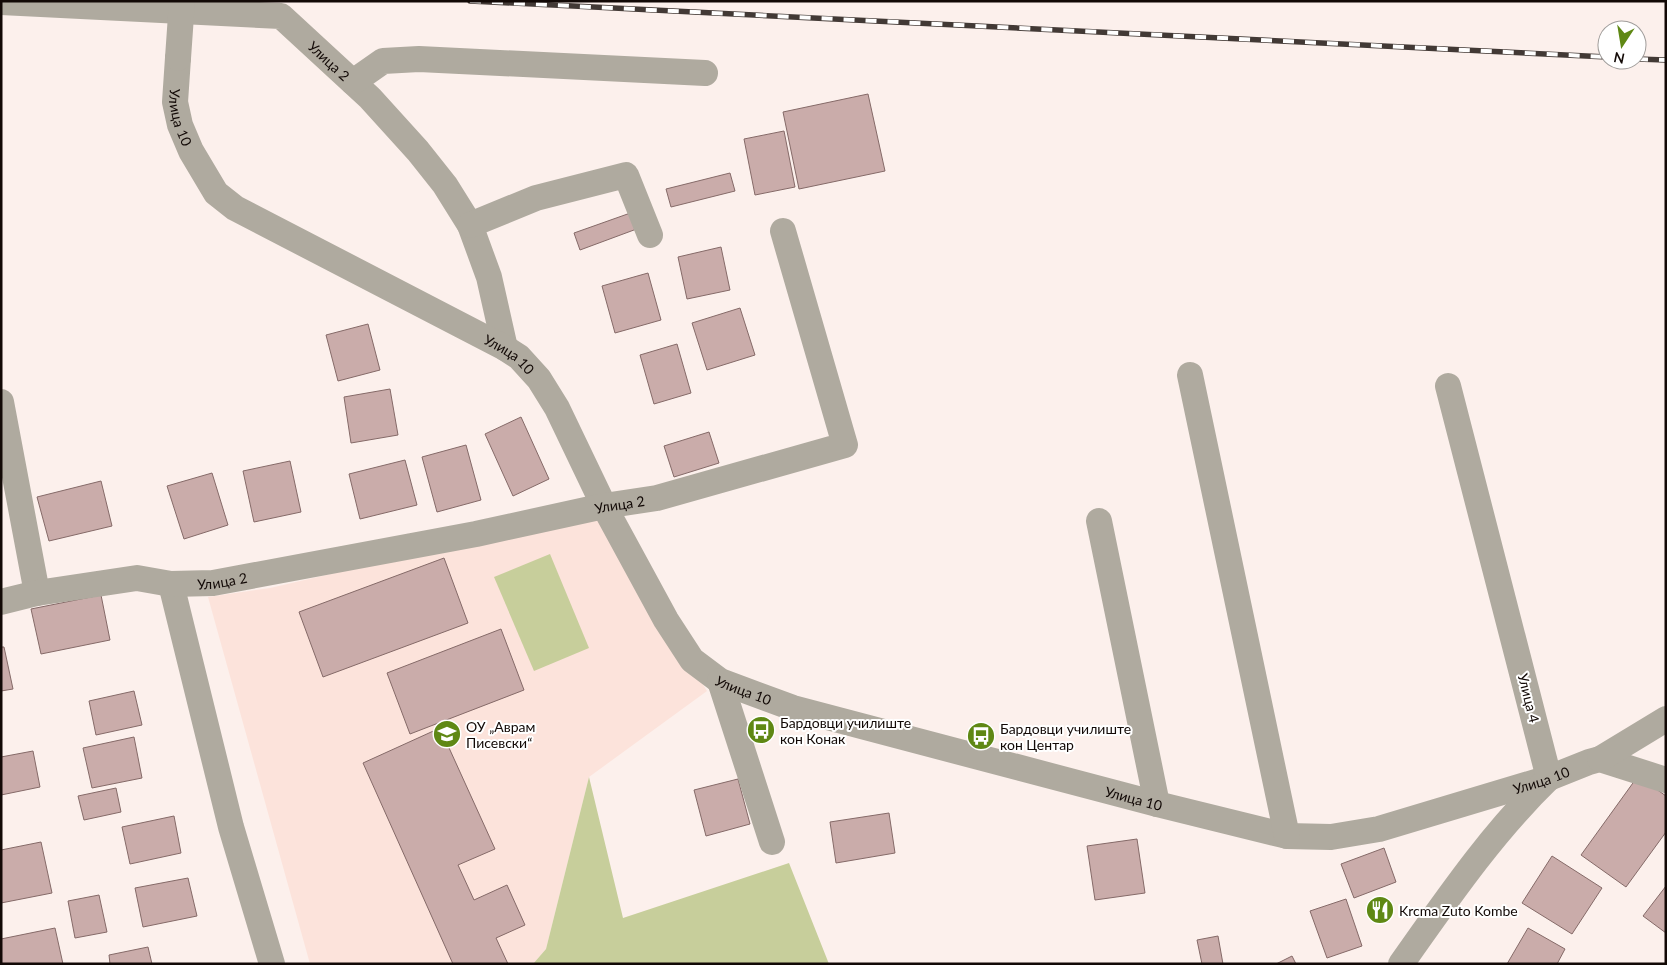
<svg xmlns="http://www.w3.org/2000/svg" width="1667" height="965" viewBox="0 0 1667 965" font-family="Lato,sans-serif">
	<style>
		.education { fill: #fce3db }
		.green { fill: #c7ce9b }
		.building { fill: #caacaa; stroke: #856a68 }
		.lines { fill: none; stroke-linecap: round; stroke-linejoin: round }
		.minor { stroke: #afaa9f; stroke-width: 26 }
		.rail-casing { stroke: #423935; stroke-width: 5.5 }
		.rail { stroke: #fff; stroke-width: 4; stroke-dasharray: 11; stroke-linecap: butt }
		.minor-bridge { stroke: #afaa9f; stroke-width: 26 }
		.labels { text-anchor: middle; dominant-baseline: central; stroke-width: 4; stroke-linejoin: round; paint-order: stroke }
		.street-label { font-size: 14px; fill: #120906; stroke: #fff }
		.poi-label { font-size: 14px; fill: #120906; stroke: #fff; text-anchor: start }
	</style>
	<rect width="100%" height="100%" fill="#fcf0ec"/>
	<!-- education -->
	<polygon class="education" points="598,512 707,691 589,777 546,949 533,964 310,964 208,597 270,588"/>
	<!-- green -->
	<g class="green">
		<polygon points="550,554 589,648 534,671 494,577"/>
		<polygon points="589,777 623,918 789,863 829,964 533,964 546,949"/>
	</g>
	<!-- building -->
	<g class="building">
		<polygon points="868,94 885,171 799,189 783,112"/>
		<polygon points="784,131 795,187 755,195 744,139"/>
		<polygon points="730,173 735,191 671,207 666,189"/>
		<polygon points="636,211 642,227 580,250 574,233"/>
		<polygon points="721,247 730,290 687,299 678,257"/>
		<polygon points="648,273 661,320 615,333 602,286"/>
		<polygon points="740,308 755,355 707,370 692,323"/>
		<polygon points="368,324 380,370 338,381 326,335"/>
		<polygon points="677,344 691,393 654,404 640,355"/>
		<polygon points="390,389 398,435 351,443 344,397"/>
		<polygon points="521,417 549,479 513,496 485,434"/>
		<polygon points="709,432 719,463 674,477 664,446"/>
		<polygon points="466,445 481,500 437,512 422,457"/>
		<polygon points="405,460 417,505 360,519 349,474"/>
		<polygon points="290,461 301,512 254,522 243,471"/>
		<polygon points="212,473 228,525 184,539 167,486"/>
		<polygon points="101,481 112,526 49,541 37,497"/>
		<polygon points="444,558 468,623 323,677 299,612"/>
		<polygon points="101,595 110,640 41,654 31,609"/>
		<polygon points="501,629 524,690 410,734 387,673"/>
		<polygon points="1,647 4,647 13,689 1,691"/>
		<polygon points="134,691 142,725 96,735 89,701"/>
		<polygon points="440,728 495,849 458,865 474,900 507,885 525,925 496,938 508,964 453,964 363,763"/>
		<polygon points="134,737 142,778 92,788 83,748"/>
		<polygon points="33,751 40,787 1,795 1,757"/>
		<polygon points="1638,776 1666,796 1666,832 1626,887 1581,855"/>
		<polygon points="738,779 750,824 706,836 694,790"/>
		<polygon points="116,788 121,812 84,820 78,796"/>
		<polygon points="889,813 895,853 836,863 830,822"/>
		<polygon points="174,816 181,853 130,864 122,827"/>
		<polygon points="1137,839 1145,893 1095,900 1087,846"/>
		<polygon points="41,842 52,893 1,903 1,850"/>
		<polygon points="1384,848 1396,882 1354,898 1341,864"/>
		<polygon points="1552,856 1602,888 1572,934 1522,903"/>
		<polygon points="188,878 197,916 143,927 135,888"/>
		<polygon points="1666,886 1666,933 1643,916"/>
		<polygon points="99,895 107,932 75,938 68,901"/>
		<polygon points="1346,899 1362,946 1327,958 1310,911"/>
		<polygon points="55,928 63,964 1,964 1,939"/>
		<polygon points="1528,928 1565,949 1557,964 1507,964"/>
		<polygon points="1218,936 1223,964 1202,964 1197,940"/>
		<polygon points="148,947 152,964 110,964 109,955"/>
		<polygon points="1292,956 1296,964 1276,964"/>
	</g>
	<g class="lines">
		<!-- minor -->
		<g class="minor">
			<path id="s1" d="M1 2 281 16 370 98 418 151 445 185 470 225 489 277 505 348"/>
			<path id="s2" d="M178 58 175 102 180 125 191 151 216 193 235 208 505 348 519 357 539 379 557 408 604 506 666 620 692 660 720 681 793 708 1157 804 1287 836 1331 837 1379 829 1549 778 1589 762 1600 759 1666 780"/>
			<polyline points="353,82 383,61 419,59 705,73"/>
			<polyline points="470,225 536,198 626,175 650,235"/>
			<polyline points="1190,375 1287,836"/>
			<polyline points="1,402 37,593"/>
			<polyline points="1099,521 1157,804"/>
			<polyline points="171,584 231,827 272,964"/>
			<path id="s3" d="M1 602 37 593 137 578 171 584 213 583 476 534 604 506 657 498 845 445 783 231"/>
			<polyline points="720,681 772,842"/>
			<polyline points="1600,759 1666,719"/>
			<path d="M1401 964C1447 899 1492 833 1549 778L1448 386"/>
		</g>
		<defs>
			<g id="rail">
				<polyline points="470,1 1607,57"/>
				<polyline points="1637,59 1666,60"/>
			</g>
		</defs>
		<!-- rail casing -->
		<use href="#rail" class="rail-casing"/>
		<!-- rail -->
		<use href="#rail" class="rail"/>
		<!-- minor-bridge -->
		<polyline class="minor-bridge" points="178,58 182,1"/>
	</g>
	<!-- icons -->
	<defs>
		<symbol id="bus-disc" viewBox="-11 -11 22 22"><circle r="9.5" fill="#5f8814" stroke="#fff"/><path d="M-5-6H5V4H4V6H2V4H-2V6H-4V4H-5ZM-3.5-4V0h7V-4ZM-3.5 1.2v1.5H-2V1.2ZM2 1.2v1.5H3.5V1.2Z" fill="#fff"/></symbol>
		<symbol id="school-disc" viewBox="-11 -11 22 22"><circle r="9.5" fill="#5f8814" stroke="#fff"/><path d="M0-5L7-2L0 1L-7-2ZM-4 1L0 2.5L4 1V4Q0 6-4 4Z" fill="#fff"/></symbol>
		<symbol id="restaurant-disc" viewBox="-11 -11 22 22"><circle r="9.5" fill="#5f8814" stroke="#fff"/><path d="M-5-6h1v4h1v-4h1v4h1v-4h1v5L-1.5 .5V6h-2V.5L-5-1ZM5-6V6H3V1.5H1.5Q1.5-4 5-6Z" fill="#fff"/></symbol>
	</defs>
	<g fill-rule="evenodd">
		<use href="#bus-disc" x="745" y="714" width="32" height="32"/>
		<use href="#school-disc" x="431" y="718" width="32" height="32"/>
		<use href="#bus-disc" x="965" y="720" width="32" height="32"/>
		<use href="#restaurant-disc" x="1364" y="894" width="32" height="32"/>
	</g>
	<g class="labels">
		<!-- street labels -->
		<g class="street-label">
			<text stroke="none"><textPath href="#s1" startOffset="346">Улица 2</textPath></text>
			<text stroke="none"><textPath href="#s2" startOffset="60">Улица 10</textPath></text>
			<text stroke="none"><textPath href="#s2" startOffset="480">Улица 10</textPath></text>
			<text stroke="none"><textPath href="#s3" startOffset="629">Улица 2</textPath></text>
			<text stroke="none"><textPath href="#s3" startOffset="224">Улица 2</textPath></text>
			<text stroke="none"><textPath href="#s2" startOffset="900">Улица 10</textPath></text>
			<text transform="translate(1529 698) rotate(76)">Улица 4</text>
			<text stroke="none"><textPath href="#s2" startOffset="1725">Улица 10</textPath></text>
			<text stroke="none"><textPath href="#s2" startOffset="1305">Улица 10</textPath></text>
		</g>
		<!-- poi labels -->
		<g class="poi-label">
			<text x="780" y="722">Бардовци училиште<tspan x="780" dy="16">кон Конак</tspan></text>
			<text x="466" y="726">ОУ „Аврам<tspan x="466" dy="16">Писевски“</tspan></text>
			<text x="1000" y="728">Бардовци училиште<tspan x="1000" dy="16">кон Центар</tspan></text>
			<text x="1399" y="910">Krcma Zuto Kombe</text>
		</g>
	</g>
	<!-- border -->
	<rect width="1667" height="965" fill="none" stroke="#120906" stroke-width="5"/>
	<!-- north arrow -->
	<g transform="translate(1622 45) rotate(192)"><circle r="24" fill="#ffffff" stroke="#a09d9b"/>
	<path d="M0-4L9 19L0 12L-9 19Z" fill="#5f8814"/>
	<text y="-8" font-size="14" font-weight="bold" text-anchor="middle" fill="#120906">N</text>
	</g>
</svg>
